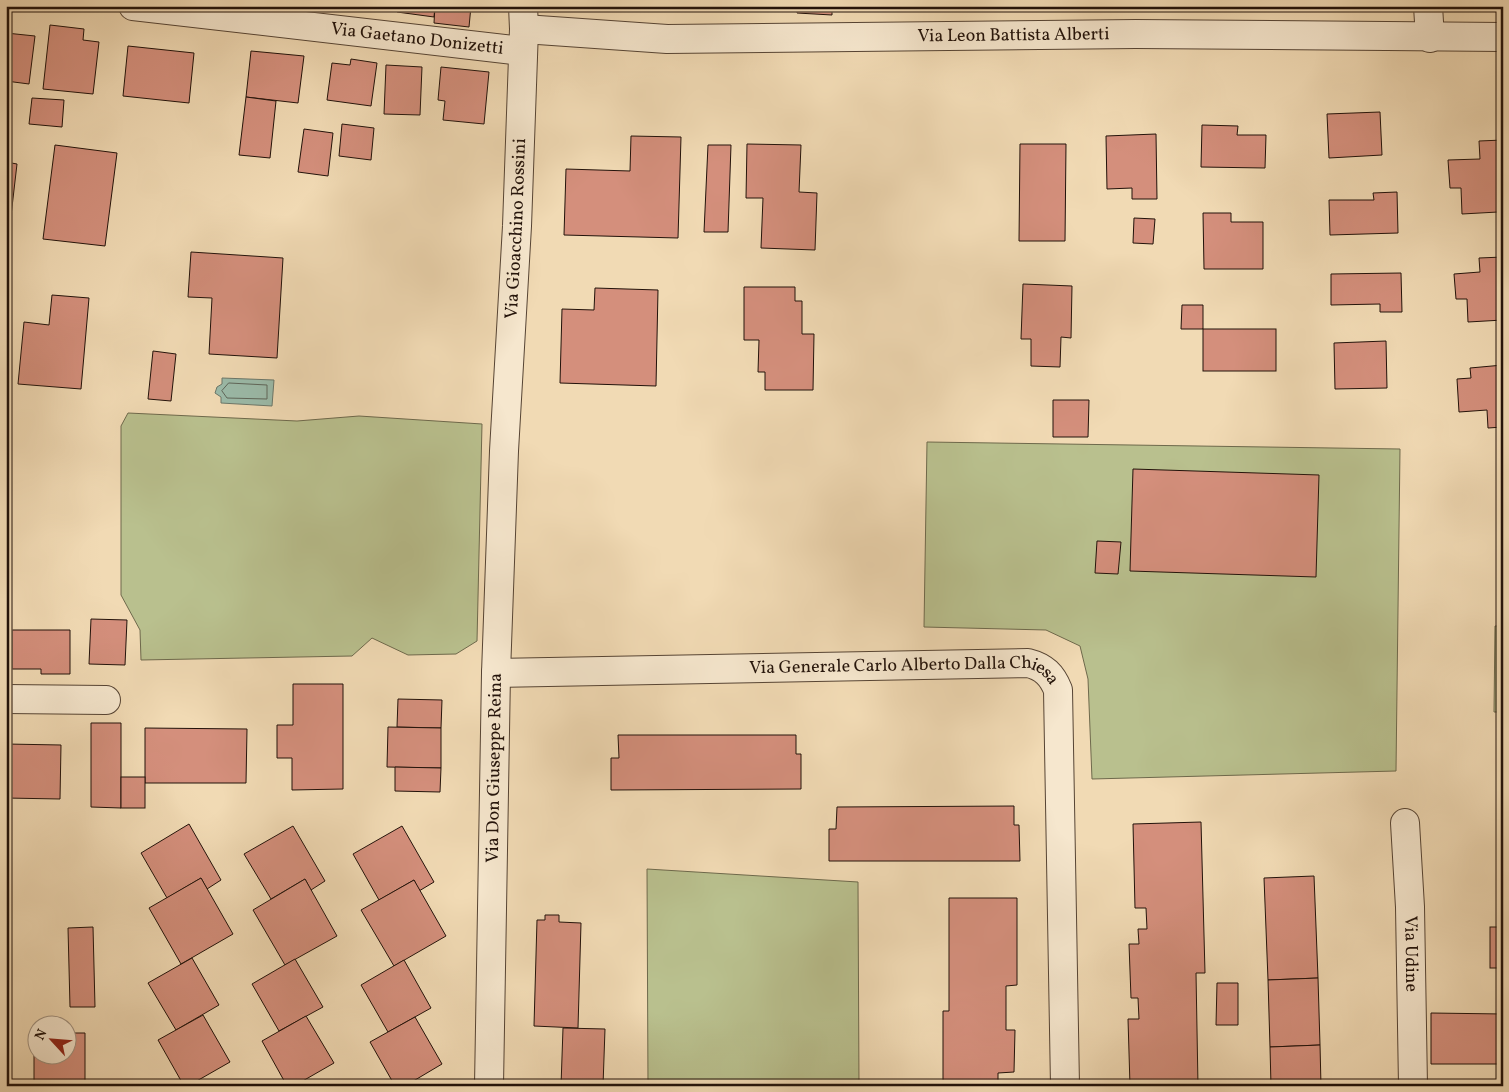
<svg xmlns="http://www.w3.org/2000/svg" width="1509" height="1092" viewBox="0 0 1509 1092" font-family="Vollkorn,serif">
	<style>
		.green { fill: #b9c08e; stroke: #6e694c }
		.water { fill: #9bbbaa; stroke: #6b776a }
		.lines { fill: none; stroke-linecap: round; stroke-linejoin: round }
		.shore { stroke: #5e665a; stroke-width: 1 }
		.building { fill: #d48f7c; stroke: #22120a }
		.minor-casing { stroke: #564434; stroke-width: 30 }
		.minor { stroke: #f6e7ce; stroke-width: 28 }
		.labels { text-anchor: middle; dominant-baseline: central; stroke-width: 4; stroke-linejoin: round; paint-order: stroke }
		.street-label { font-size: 18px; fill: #22120a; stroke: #f6e7ce }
	</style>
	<rect width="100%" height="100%" fill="#f1dab4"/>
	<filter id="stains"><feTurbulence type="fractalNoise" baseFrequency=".004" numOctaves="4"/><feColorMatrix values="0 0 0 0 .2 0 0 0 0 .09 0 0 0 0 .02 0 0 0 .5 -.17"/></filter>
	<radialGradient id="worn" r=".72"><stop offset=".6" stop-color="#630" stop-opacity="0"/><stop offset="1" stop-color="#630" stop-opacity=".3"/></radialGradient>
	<!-- green -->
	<g class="green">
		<polygon points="128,413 297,421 359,416 482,424 477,641 456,654 408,655 372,638 352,656 141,660 140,630 121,595 121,426"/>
		<polygon points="927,442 1400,449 1396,771 1092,779 1088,679 1080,646 1046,630 924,627"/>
		<polygon points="1495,626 1503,626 1503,712 1494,712"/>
		<polygon points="647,869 858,882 859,1086 648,1086"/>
	</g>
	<!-- water -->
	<polygon class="water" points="222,378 274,380 272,406 221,403 221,397 215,393 217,387 222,384"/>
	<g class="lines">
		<!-- shore -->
		<polygon class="shore" points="229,383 267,385 267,399 227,398 222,391"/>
	</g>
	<!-- building -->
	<g class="building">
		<polygon points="398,6 435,6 434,17 397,12"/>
		<polygon points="435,6 471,6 469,27 434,23"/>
		<polygon points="721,6 747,6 747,9"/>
		<polygon points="798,6 832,6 832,15 797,13"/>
		<polygon points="50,25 84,29 83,40 99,42 93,94 43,89"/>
		<polygon points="6,33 35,36 29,84 6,81"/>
		<polygon points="128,46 194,53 189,103 123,96"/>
		<polygon points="251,51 304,56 298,103 246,97"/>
		<polygon points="351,59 377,63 371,106 327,100 332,63 350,65"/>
		<polygon points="386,65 422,67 420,115 384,114"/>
		<polygon points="441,67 489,72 484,124 443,120 445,101 438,100"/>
		<polygon points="246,97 276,101 270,158 239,155"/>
		<polygon points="32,98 64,100 62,127 29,124"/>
		<polygon points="1380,112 1382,155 1329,158 1327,114"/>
		<polygon points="342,124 374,128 371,160 339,156"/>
		<polygon points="1202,125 1238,126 1237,135 1266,135 1265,168 1201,167"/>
		<polygon points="304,129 333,133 328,176 298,172"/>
		<polygon points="1156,134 1157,199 1132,199 1132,188 1107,189 1106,136"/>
		<polygon points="631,136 681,137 678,238 564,235 566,169 630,171"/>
		<polygon points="1503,140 1503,198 1498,199 1498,212 1462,214 1461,188 1450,188 1448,160 1480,159 1479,141"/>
		<polygon points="747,144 801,145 799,192 817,193 815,250 761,248 763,198 746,198"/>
		<polygon points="1020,144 1066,144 1065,241 1019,241"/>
		<polygon points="55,145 117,153 105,246 43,239"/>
		<polygon points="708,145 731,145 728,232 704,232"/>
		<polygon points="6,162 17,164 6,259"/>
		<polygon points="1397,192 1398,233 1330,235 1329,200 1374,200 1373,193"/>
		<polygon points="1203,213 1231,213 1231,222 1263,222 1263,269 1204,269"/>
		<polygon points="1134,218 1155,219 1153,244 1133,243"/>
		<polygon points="191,252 283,258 277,358 209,354 212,298 188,297"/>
		<polygon points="1503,257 1503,320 1468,322 1467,299 1456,299 1454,274 1480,272 1479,258"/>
		<polygon points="1401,273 1402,312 1380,312 1380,304 1331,305 1331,274"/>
		<polygon points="1023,284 1072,286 1071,338 1061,337 1060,367 1031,366 1031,339 1021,339"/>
		<polygon points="744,287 795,287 795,301 802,301 802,334 814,334 813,390 765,390 765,372 758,372 759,340 744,340"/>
		<polygon points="595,288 658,290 656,386 560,383 562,309 594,310"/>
		<polygon points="52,295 89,298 81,389 18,384 24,322 49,325"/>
		<polygon points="1182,305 1203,305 1203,329 1181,329"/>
		<rect x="1203" y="329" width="73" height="42"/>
		<polygon points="1386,341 1387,388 1335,389 1334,343"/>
		<polygon points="153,351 176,354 171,401 148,399"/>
		<polygon points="1503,365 1503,427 1488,428 1487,410 1459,412 1457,379 1471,378 1470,368"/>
		<polygon points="1053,400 1089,400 1088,437 1053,437"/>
		<polygon points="1133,469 1319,475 1316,577 1130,571"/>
		<polygon points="1097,541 1121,542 1118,574 1095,573"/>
		<polygon points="91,619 127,620 125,665 89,664"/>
		<polygon points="12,630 70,630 70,674 41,674 41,669 12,669"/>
		<polygon points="293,684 343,684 343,789 292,790 292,758 277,758 277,725 293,725"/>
		<polygon points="398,699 442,700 441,728 397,727"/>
		<polygon points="91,723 121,723 121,808 91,807"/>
		<polygon points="388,727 441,728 441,768 387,767"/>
		<polygon points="145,728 247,729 246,783 145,783"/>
		<polygon points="618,735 796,735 796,754 801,754 801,789 611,790 611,758 619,758"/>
		<polygon points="6,744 61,745 60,799 6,798"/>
		<polygon points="395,767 441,768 440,792 395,791"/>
		<rect x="121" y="777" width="24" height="31"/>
		<polygon points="1014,806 1014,825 1019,825 1020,861 829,861 829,829 836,829 837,807"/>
		<polygon points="1201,822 1205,973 1196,973 1198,1086 1130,1086 1128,1019 1139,1019 1138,998 1131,998 1129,944 1139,944 1138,929 1147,929 1146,908 1135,908 1133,824"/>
		<polygon points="189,824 221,880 207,889 201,878 167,898 141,853"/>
		<polygon points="293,826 325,881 311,890 305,879 271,899 244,854"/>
		<polygon points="402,826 434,882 419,891 414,880 379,900 353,854"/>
		<rect x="6" y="834" width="2" height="60"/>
		<polygon points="1314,876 1318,978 1268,980 1264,878"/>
		<polygon points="201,878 233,934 181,964 149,908"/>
		<polygon points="305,879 337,936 285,965 253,910"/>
		<polygon points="414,880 446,936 394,966 361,910"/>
		<polygon points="949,898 1017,898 1017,985 1006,986 1006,1030 1015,1030 1014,1072 998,1073 998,1086 943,1086 943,1011 949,1011"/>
		<polygon points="545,915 559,915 559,922 581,923 578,1028 534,1026 537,920 545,920"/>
		<polygon points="93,927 95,1007 70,1007 68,928"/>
		<rect x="1490" y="927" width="13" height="41"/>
		<polygon points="192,958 219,1005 176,1030 148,983"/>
		<polygon points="295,959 323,1007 279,1031 252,984"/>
		<polygon points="404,960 431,1008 388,1032 361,985"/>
		<polygon points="1318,978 1320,1045 1270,1047 1268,980"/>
		<polygon points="1217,983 1238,983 1238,1025 1216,1025"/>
		<polygon points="1431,1013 1503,1014 1503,1064 1431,1064"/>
		<polygon points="203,1015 230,1062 188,1086 184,1086 158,1040"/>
		<polygon points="306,1016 334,1063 294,1086 287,1086 262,1041"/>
		<polygon points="415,1017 442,1064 405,1086 395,1086 370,1042"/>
		<polygon points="563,1028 605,1029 603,1086 561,1086"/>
		<polygon points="68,1033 85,1033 85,1085 34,1086 34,1034 38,1034 38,1054 68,1054"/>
		<polygon points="1320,1045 1321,1086 1271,1086 1270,1047"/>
	</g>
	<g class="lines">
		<defs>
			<g id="minor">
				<path id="s1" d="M133 6 522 51"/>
				<polyline points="1428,6 1430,38"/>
				<path id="s2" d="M524 29 667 39 1136 34 1503 37"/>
				<path id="s3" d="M496 673 1028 663C1044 667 1052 675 1058 690L1065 1086"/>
				<polyline points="6,699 106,700"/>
				<path id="s4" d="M1405 823 1410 907 1413 1086"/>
				<path id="s5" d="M489 1086 496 673 504 451 517 226 524 29 523 6"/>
			</g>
		</defs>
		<!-- minor casing -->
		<use href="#minor" class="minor-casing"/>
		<!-- minor -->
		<use href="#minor" class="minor"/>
	</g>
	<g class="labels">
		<!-- street labels -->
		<g class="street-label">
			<text stroke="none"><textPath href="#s2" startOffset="490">Via Leon Battista Alberti</textPath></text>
			<text stroke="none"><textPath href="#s1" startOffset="286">Via Gaetano Donizetti</textPath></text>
			<text stroke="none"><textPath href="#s5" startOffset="858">Via Gioacchino Rossini</textPath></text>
			<text stroke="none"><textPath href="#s3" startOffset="410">Via Generale Carlo Alberto Dalla Chiesa</textPath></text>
			<text stroke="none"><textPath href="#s5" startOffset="318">Via Don Giuseppe Reina</textPath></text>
			<text stroke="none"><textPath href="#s4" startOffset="131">Via Udine</textPath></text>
		</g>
	</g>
	<!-- margin -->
	<rect width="1509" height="1092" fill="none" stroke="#f1dab4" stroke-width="25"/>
	<rect x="8" y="8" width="1494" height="1077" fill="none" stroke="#22120a" stroke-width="2.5"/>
	<rect x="12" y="12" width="1484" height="1067" fill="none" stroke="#22120a"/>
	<!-- north arrow -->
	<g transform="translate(52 1040) rotate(296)"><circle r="24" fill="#f6e7ce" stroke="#a19280"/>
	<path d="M0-4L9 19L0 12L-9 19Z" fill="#8f2418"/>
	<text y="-8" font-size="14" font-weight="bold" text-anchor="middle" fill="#22120a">N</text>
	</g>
	<rect width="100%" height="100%" filter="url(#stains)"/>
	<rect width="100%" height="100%" fill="url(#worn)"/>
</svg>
